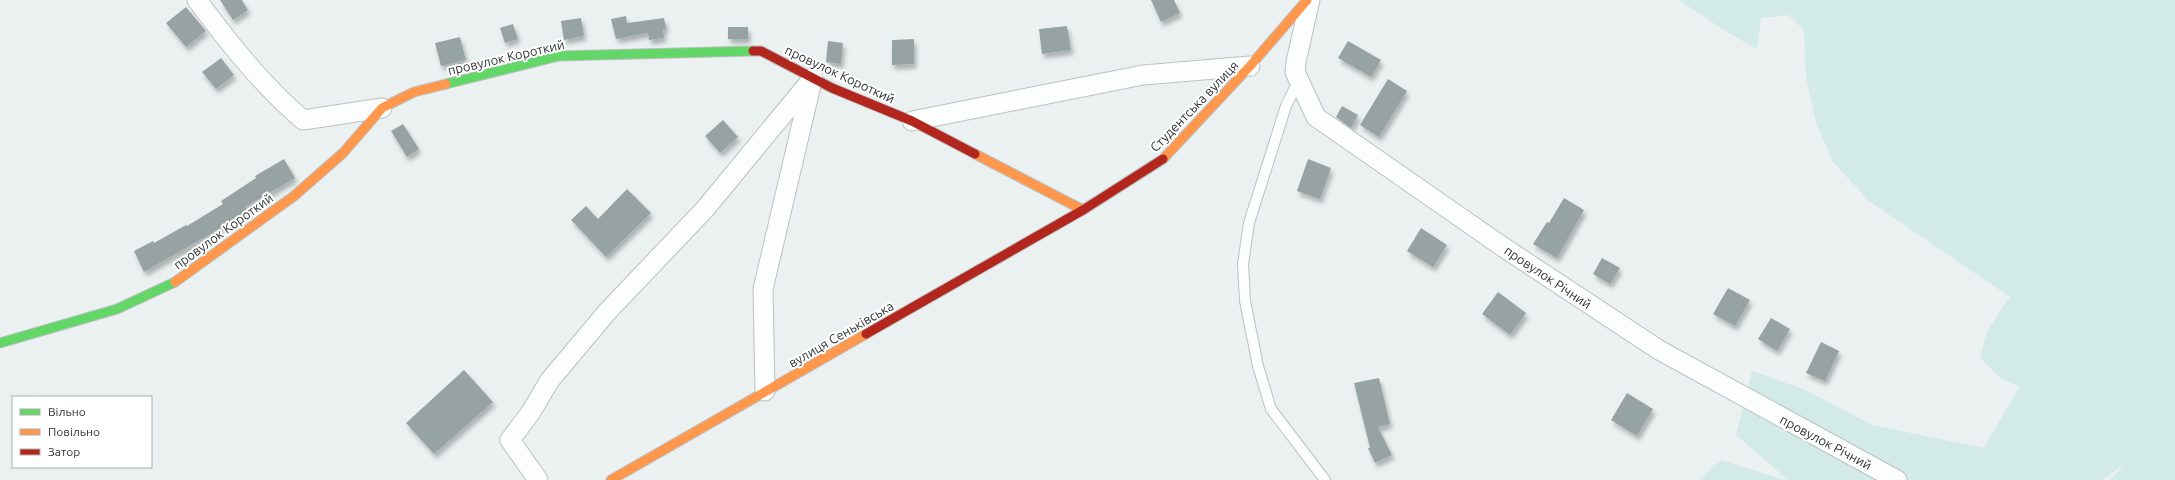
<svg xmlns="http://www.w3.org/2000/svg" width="2175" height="480" viewBox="0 0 2175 480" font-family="Ubuntu,sans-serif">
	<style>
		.green { fill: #d2eae8 }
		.building { fill: #97a2a2; filter: url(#shadow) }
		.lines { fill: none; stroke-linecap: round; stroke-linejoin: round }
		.lane-casing { stroke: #bcc0c0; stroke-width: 12 }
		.street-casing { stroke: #bcc0c0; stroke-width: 21 }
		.fast-casing { stroke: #bcc0c0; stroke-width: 11 }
		.slow-casing { stroke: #bcc0c0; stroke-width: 11 }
		.jam-casing { stroke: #bcc0c0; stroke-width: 11 }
		.lane { stroke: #fcfdfd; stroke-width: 10 }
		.street { stroke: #fcfdfd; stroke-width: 19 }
		.fast { stroke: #63d668; stroke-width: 9 }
		.slow { stroke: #ff974d; stroke-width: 9 }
		.jam { stroke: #b3261e; stroke-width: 9 }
		.labels { text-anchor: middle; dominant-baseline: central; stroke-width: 4; stroke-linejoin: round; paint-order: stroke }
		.street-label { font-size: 13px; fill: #2e3332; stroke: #fff }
	</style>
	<defs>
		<filter id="shadow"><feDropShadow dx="2.5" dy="4.5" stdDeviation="2" flood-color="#0004"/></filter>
	</defs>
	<rect width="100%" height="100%" fill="#ebf1f1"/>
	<!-- green -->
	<g class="green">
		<polygon points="1679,0 2175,0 2175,480 2110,480 2125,464 2102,480 1788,480 1736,435 1752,371 1806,390 1872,425 1984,448 2019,387 1999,377 1980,358 1987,331 2010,297 1869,201 1833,162 1816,122 1806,77 1804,30 1788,15 1761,18 1757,49 1727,32"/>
		<polygon points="1721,460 1785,480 1699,480"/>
	</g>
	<!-- building -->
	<g class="building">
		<polygon points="220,0 242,0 248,10 233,20"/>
		<polygon points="1151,0 1174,0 1180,13 1161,22"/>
		<polygon points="186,7 206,31 186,47 166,23"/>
		<polygon points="626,16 627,23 664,18 666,29 663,30 664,38 649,40 648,33 616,39 611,19"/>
		<polygon points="581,18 584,36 564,40 561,21"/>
		<polygon points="513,24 518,39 505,43 500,28"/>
		<polygon points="1067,26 1071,50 1042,54 1039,29"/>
		<rect x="728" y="27" width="20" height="12"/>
		<polygon points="460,37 466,60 441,66 435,43"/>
		<polygon points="914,39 914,64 892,65 892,40"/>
		<polygon points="828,41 843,43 841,64 826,62"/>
		<polygon points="1348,41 1381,60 1371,77 1338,58"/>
		<polygon points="221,58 234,75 216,89 202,72"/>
		<polygon points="1388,79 1407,91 1379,137 1360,125"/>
		<polygon points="1342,106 1358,115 1351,128 1336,117"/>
		<polygon points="723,120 738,137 720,153 705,136"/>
		<polygon points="403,124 419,149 407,157 391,131"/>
		<polygon points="284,159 295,178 245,207 247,210 219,229 144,272 134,251 153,241 154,243 186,225 187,226 223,204 221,201 256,178 255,176"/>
		<polygon points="1308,159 1331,168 1320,199 1297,191"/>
		<polygon points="627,189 651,213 606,257 571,220 586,206 598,219"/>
		<polygon points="1564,198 1584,210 1557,258 1533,244 1547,222 1549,223"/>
		<polygon points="1421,228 1447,245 1433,267 1407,251"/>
		<polygon points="1602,258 1620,268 1610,284 1593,274"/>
		<polygon points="1728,288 1750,300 1735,326 1713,314"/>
		<polygon points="1498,292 1526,313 1510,335 1482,314"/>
		<polygon points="1771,318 1790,329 1777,351 1758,339"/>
		<polygon points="1821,342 1839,351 1825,381 1806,373"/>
		<polygon points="464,370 493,402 434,454 406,423"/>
		<polygon points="1379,378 1390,424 1378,427 1392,455 1375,463 1368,448 1370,448 1354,383"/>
		<polygon points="1627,393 1653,409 1637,436 1611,420"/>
	</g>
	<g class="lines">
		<defs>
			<polyline id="lane" points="1299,79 1286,106 1249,223 1243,264 1245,301 1258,366 1271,409 1325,480"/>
			<g id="street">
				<path d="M197 0C229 43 262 85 303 120L382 108"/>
				<polyline points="1310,0 1296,62 1295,72 1316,117 1503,247 1659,350 1897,480"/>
				<polyline points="912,121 1143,75 1250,66"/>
				<polyline points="765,391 763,289 812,81"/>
				<polyline points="538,480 510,440 531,412 550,380 607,312 705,209 813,78"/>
			</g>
			<g id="fast">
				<polyline points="446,84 559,56 753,51"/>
				<polyline points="0,343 117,309 175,282"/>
			</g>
			<g id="slow">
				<polyline points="975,154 1083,210"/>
				<polyline points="1163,159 1250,66 1307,0"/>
				<polyline points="175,282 294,196 343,153 382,108 414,92 446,84"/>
				<polyline points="611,480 866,334"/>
			</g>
			<g id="jam">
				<polyline points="753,51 761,51 832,88 912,121 975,154"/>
				<polyline points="866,334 1083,210 1163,159"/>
			</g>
		</defs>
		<!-- lane casing -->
		<use href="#lane" class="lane-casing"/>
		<!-- street casing -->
		<use href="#street" class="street-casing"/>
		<!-- fast casing -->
		<use href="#fast" class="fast-casing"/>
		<!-- slow casing -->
		<use href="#slow" class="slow-casing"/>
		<!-- jam casing -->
		<use href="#jam" class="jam-casing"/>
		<!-- lane -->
		<use href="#lane" class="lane"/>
		<!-- street -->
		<use href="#street" class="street"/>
		<!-- fast -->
		<use href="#fast" class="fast"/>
		<!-- slow -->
		<use href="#slow" class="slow"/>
		<!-- jam -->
		<use href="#jam" class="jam"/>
	</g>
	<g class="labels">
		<!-- street labels -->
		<g class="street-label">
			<text transform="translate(506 57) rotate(-13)">провулок Короткий</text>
			<text transform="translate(840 74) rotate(25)">провулок Короткий</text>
			<text transform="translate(1194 106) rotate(-46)">Студентська вулиця</text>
			<text transform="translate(223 231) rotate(-36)">провулок Короткий</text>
			<text transform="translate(1548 277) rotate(34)">провулок Рiчний</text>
			<text transform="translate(841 334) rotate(-30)">вулиця Сенькiвська</text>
			<text transform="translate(1826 442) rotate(28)">провулок Рiчний</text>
		</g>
	</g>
	<!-- legend -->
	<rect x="12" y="396" width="140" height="72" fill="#ffffff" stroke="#abadad"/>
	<rect x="20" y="409" width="20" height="6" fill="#63d668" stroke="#abadad"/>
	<text x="48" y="416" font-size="12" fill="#2e3332">Вільно</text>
	<rect x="20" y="429" width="20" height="6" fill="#ff974d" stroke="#abadad"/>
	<text x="48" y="436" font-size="12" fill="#2e3332">Повільно</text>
	<rect x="20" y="449" width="20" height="6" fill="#b3261e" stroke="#abadad"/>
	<text x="48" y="456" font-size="12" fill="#2e3332">Затор</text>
</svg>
